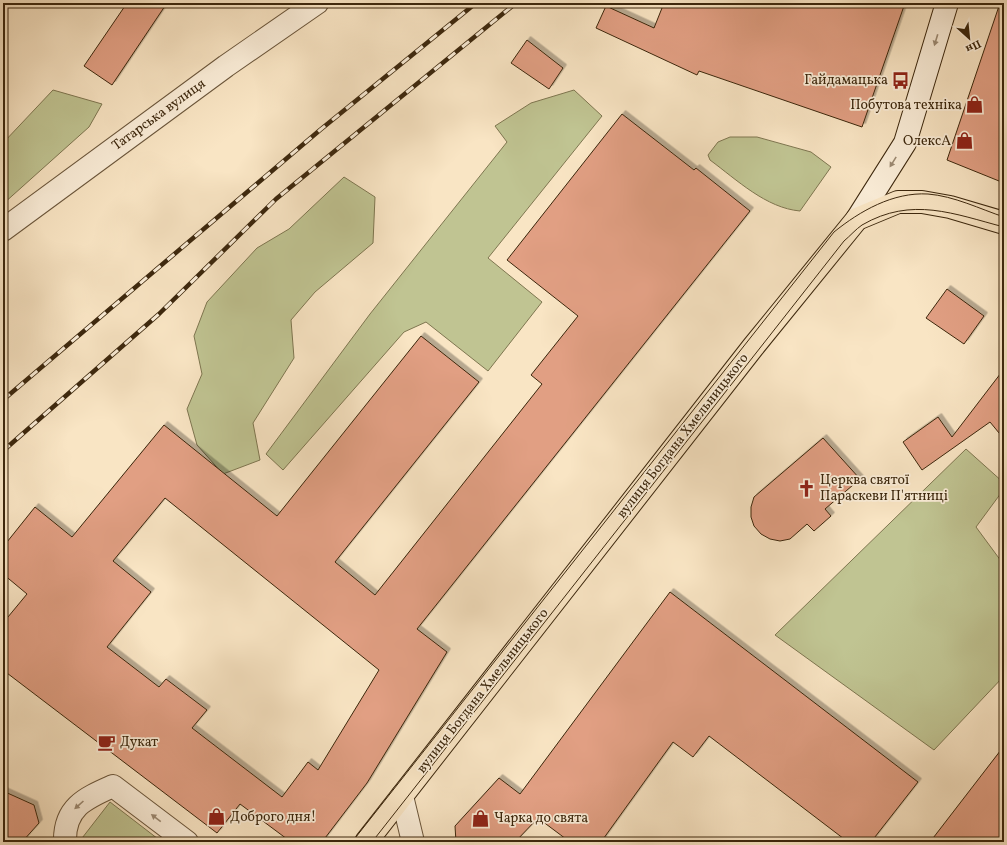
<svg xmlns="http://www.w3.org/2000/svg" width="1007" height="845" viewBox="0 0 1007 845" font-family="Vollkorn,serif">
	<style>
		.green { fill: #c0c492; stroke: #7e7650 }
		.building { fill: #e19f83; stroke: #3c270d; fill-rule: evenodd; filter: url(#shadow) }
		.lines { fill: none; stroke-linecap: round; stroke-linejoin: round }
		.minor-casing { stroke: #6b563b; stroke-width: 24 }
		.tertiary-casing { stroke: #6b563b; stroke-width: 24 }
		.secondary-casing { stroke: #3c270d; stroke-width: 24 }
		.primary-casing { stroke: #3c270d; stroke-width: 24 }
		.minor { stroke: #fbeed9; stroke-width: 22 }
		.tertiary { stroke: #fbeed9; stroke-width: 22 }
		.secondary { stroke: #fbeed9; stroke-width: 22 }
		.primary { stroke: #f9e5c4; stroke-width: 22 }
		.tram { stroke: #3c270d; stroke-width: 1 }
		.rail-casing { stroke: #3c270d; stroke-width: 4.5 }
		.rail { stroke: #fbeed9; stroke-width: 3; stroke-dasharray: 9; stroke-linecap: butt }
		.oneway { fill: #9c8a73 }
		.labels { text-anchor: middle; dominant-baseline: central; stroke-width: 3.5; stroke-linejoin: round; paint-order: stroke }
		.poi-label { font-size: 14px; fill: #3c270d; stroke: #fbeed9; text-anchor: start }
		.street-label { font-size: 14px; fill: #3c270d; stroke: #fbeed9 }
	</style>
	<defs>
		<filter id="shadow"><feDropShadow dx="3.5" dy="-3.5" stdDeviation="0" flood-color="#0004"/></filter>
	</defs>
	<rect width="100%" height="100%" fill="#f9e5c4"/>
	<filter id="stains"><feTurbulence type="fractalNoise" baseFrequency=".005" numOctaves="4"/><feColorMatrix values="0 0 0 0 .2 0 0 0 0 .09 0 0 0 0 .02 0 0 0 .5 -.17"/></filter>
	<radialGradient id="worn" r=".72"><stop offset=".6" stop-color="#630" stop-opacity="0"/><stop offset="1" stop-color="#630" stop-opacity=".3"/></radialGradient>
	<!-- green -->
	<g class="green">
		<polygon points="53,90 102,104 89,127 3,204 3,143"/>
		<polygon points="574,90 602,116 488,258 542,302 488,371 426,322 404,332 283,470 266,454 370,314 507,142 495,126 531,103"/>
		<path d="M730 137H757L811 152 831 167 800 211C766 208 737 180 710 160L708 155 718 142Z"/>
		<polygon points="344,177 375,197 373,243 315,292 291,320 294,358 253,423 260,460 223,474 197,445 187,409 202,374 194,336 207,302 257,248 289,229"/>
		<polygon points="966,449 1004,483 1004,489 976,527 1004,565 1004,676 934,750 775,635"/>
		<polygon points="110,802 162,842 79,842"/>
	</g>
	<!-- building -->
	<g class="building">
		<polygon points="127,3 167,3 112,85 84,66"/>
		<polygon points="664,3 905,3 862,127 699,71 697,75 596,28 606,6 654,28"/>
		<polygon points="1000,3 1004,4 1004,183 947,160"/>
		<polygon points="527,40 563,68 549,89 511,63"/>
		<path d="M622 114 694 170 696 168 750 211 417 629 447 652 367 783 322 842H291L240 804 217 833 3 670V623L27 594 3 574V547L35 507 72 537 164 425 277 516 421 336 479 382 335 562 375 595 542 384 531 375 578 316 507 260ZM165 498 379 670 318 770 308 762 282 797 192 728 207 710 166 679 159 687 107 647 151 592 113 561Z"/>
		<polygon points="947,289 984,316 964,344 926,318"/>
		<polygon points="1004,369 1004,439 990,422 922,470 903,442 938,417 952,437"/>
		<polygon points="823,438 860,479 825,509 831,516 814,531 807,524 790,539 780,541 770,539 761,534 754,526 751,517 751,507 754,497"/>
		<polygon points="670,592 918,782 871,842 848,842 709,736 693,757 673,742 601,842 570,842 538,818 515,842 456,842 455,826 499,778 520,794"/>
		<polygon points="1004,746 1004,842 930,842"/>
		<polygon points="3,791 34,805 39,823 22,842 3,842"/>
	</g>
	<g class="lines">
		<defs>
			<g id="minor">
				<polyline points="3,230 226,66 317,3"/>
				<path d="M65 842C64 807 86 798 113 786L187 842"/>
			</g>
			<polyline id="tertiary" points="402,796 413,842"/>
			<polyline id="secondary" points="857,219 905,143 947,3"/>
			<polyline id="primary" points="366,842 753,347 857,219 898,202 922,202 950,207 1004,223"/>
		</defs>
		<!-- minor casing -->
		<use href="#minor" class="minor-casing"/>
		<!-- tertiary casing -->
		<use href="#tertiary" class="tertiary-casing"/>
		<!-- secondary casing -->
		<use href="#secondary" class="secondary-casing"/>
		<!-- primary casing -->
		<use href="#primary" class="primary-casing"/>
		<!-- minor -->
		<use href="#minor" class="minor"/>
		<!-- tertiary -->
		<use href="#tertiary" class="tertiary"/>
		<!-- secondary -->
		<use href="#secondary" class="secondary"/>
		<!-- primary -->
		<use href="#primary" class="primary"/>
		<!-- tram -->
		<g class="tram">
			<path d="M352 842 834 232C860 211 893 192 928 194 954 196 980 209 1004 217"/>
			<path d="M372 842 844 241C850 236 856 229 862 225 912 196 954 214 1004 227"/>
		</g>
		<defs>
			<g id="rail">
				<polyline points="3,400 320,130 476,3"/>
				<polyline points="3,451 159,314 276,199 516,3"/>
			</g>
		</defs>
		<!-- rail casing -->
		<use href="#rail" class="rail-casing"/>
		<!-- rail -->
		<use href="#rail" class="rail"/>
	</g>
	<!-- one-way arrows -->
	<defs><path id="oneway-solid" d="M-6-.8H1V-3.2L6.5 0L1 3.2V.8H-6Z"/></defs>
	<g class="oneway">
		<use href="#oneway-solid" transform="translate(936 40) rotate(107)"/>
		<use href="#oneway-solid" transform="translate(893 162) rotate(122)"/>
		<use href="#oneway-solid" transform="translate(79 805) rotate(138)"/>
		<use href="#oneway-solid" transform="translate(156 818) rotate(-143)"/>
	</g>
	<!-- icons -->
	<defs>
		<symbol id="bus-bare" viewBox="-9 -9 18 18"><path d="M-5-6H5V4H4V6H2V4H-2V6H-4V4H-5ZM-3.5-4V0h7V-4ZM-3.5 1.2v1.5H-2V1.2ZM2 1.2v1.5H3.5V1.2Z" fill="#8f2418" stroke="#fbeed9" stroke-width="2.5" paint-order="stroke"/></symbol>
		<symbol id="shop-bare" viewBox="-9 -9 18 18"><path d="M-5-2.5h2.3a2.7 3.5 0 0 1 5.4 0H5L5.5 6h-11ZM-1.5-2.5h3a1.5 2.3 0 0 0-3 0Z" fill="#8f2418" stroke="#fbeed9" stroke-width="2.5" paint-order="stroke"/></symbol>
		<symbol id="church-bare" viewBox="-9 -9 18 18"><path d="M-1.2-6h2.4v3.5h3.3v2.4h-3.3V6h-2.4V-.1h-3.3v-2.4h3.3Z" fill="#8f2418" stroke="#fbeed9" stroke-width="2.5" paint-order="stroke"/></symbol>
		<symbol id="cafe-bare" viewBox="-9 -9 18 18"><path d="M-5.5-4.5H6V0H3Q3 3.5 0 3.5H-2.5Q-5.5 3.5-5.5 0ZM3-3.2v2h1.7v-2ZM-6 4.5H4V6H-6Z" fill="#8f2418" stroke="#fbeed9" stroke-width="2.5" paint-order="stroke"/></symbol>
	</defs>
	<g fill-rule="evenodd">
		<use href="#bus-bare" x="888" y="68" width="25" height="25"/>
		<use href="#shop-bare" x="962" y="92" width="25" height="25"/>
		<use href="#shop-bare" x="952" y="128" width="25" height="25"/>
		<use href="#church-bare" x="794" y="476" width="25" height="25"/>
		<use href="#cafe-bare" x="94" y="730" width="25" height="25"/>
		<use href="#shop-bare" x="204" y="804" width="25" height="25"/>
		<use href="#shop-bare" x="468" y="806" width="25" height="25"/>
	</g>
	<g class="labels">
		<!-- poi labels -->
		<g class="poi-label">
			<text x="888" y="80" text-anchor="end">Гайдамацька</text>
			<text x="962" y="105" text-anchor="end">Побутова техніка</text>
			<text x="951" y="141" text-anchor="end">ОлексА</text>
			<text x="820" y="480">Церква святої<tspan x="820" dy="16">Параскеви П'ятниці</tspan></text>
			<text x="120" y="742">Дукат</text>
			<text x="230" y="817">Доброго дня!</text>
			<text x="494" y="818">Чарка до святa</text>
		</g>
		<!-- street labels -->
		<g class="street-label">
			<text transform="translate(159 115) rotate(-36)">Татарська вулиця</text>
			<text transform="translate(683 436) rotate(-52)">вулиця Богдана Хмельницького</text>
			<text transform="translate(483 691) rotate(-52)">вулиця Богдана Хмельницького</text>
		</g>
	</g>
	<!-- margin -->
	<rect width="1007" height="845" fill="none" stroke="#f9e5c4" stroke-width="16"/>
	<rect x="4" y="4" width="999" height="837" fill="none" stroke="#3c270d" stroke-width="2"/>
	<rect x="8" y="8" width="991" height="829" fill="none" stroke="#3c270d"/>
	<!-- north arrow -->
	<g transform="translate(969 38) rotate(153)" stroke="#fbeed9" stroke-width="3" paint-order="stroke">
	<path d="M0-3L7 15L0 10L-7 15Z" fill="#3c270d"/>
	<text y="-6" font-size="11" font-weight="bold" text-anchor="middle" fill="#3c270d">Пн</text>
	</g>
	<rect width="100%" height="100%" filter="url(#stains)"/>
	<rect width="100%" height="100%" fill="url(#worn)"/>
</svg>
